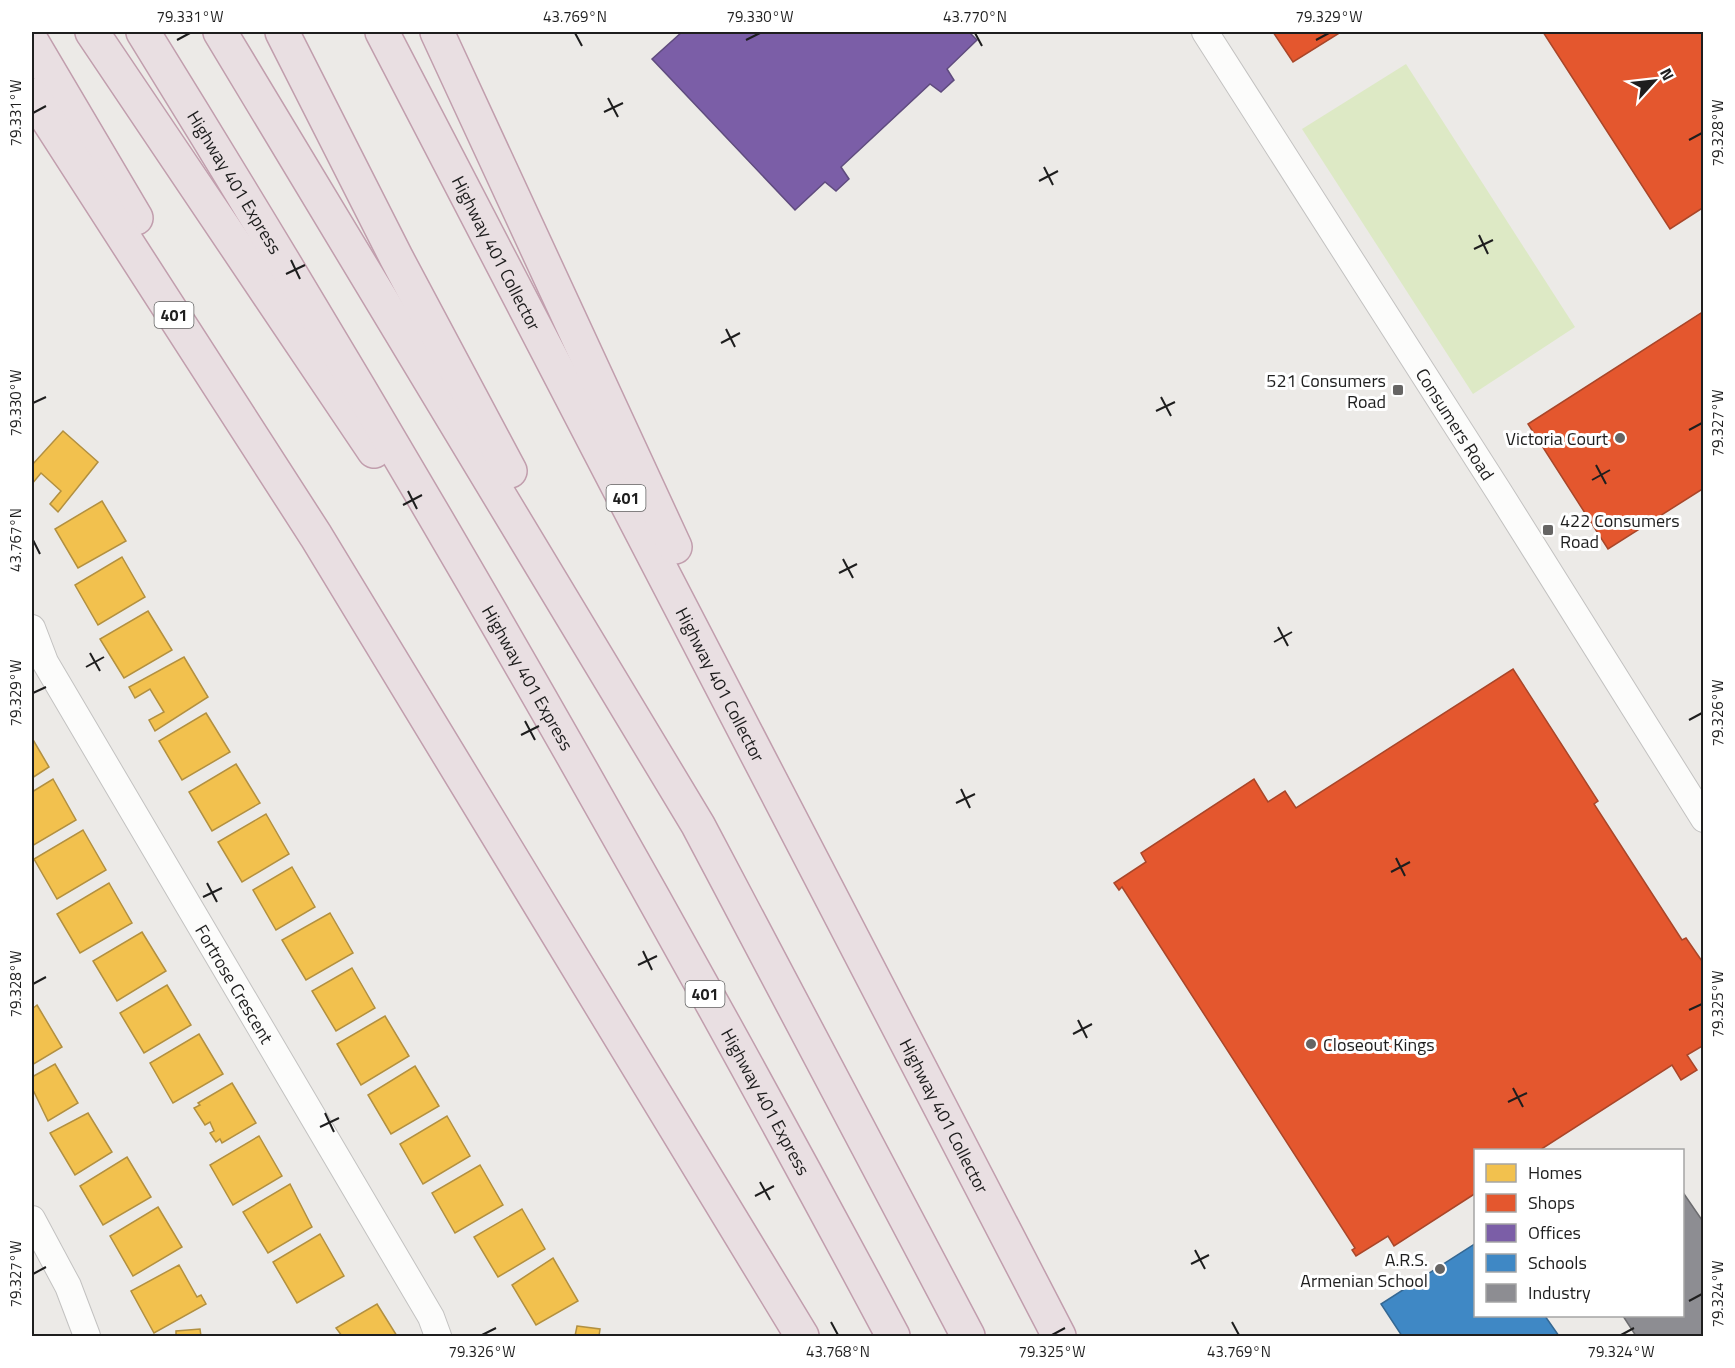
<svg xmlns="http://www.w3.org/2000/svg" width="1735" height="1368" viewBox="0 0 1735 1368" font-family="'Titillium Web',sans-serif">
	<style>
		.grass { fill: #dde9c5 }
		.homes { fill: #f2c14e; stroke: #b29040; stroke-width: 1.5 }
		.shops { fill: #e4572e; stroke: #a94629; stroke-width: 1.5 }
		.offices { fill: #7b5ea7; stroke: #5f4b7e; stroke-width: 1.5 }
		.schools { fill: #3f88c5; stroke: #356893; stroke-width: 1.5 }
		.industry { fill: #8d8d92; stroke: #6c6c6f; stroke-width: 1.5 }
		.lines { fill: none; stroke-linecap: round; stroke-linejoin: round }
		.minor-casing { stroke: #c3c2c1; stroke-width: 28 }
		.highway-casing { stroke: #c19ead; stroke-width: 36 }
		.minor { stroke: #fcfcfb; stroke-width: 26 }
		.highway { stroke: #e9dfe2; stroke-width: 33 }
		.ticks { fill: none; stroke: #1e1e1e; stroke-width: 2 }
		.poi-dot { fill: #666564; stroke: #fff; stroke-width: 2 }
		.labels { text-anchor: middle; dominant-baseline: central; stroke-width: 6; stroke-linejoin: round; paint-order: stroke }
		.shield { fill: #fff; stroke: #626262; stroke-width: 1.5 }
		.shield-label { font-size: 16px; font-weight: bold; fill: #1e1e1e }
		.street-label { font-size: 18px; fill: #1e1e1e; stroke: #fff }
		.poi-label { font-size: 18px; fill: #1e1e1e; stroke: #fff; text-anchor: end }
		.neatline { fill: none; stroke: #1e1e1e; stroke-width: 2 }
		.ticks-label { font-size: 15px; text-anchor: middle; fill: #1e1e1e }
	</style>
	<rect width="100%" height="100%" fill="#eceae7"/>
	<!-- grass -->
	<polygon class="grass" points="1406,64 1575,327 1473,394 1302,129"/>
	<!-- homes -->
	<g class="homes">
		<polygon points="63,431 98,462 58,512 50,504 61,491 41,473 32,484 32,465"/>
		<polygon points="102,501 126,541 78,568 55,529"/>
		<polygon points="122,557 145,597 98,625 75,585"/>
		<polygon points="148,611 172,650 124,678 100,639"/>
		<polygon points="184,657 208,697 155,731 149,720 164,712 150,689 135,698 129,687"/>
		<polygon points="206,713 230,752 182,780 159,741"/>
		<polygon points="32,738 49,767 32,778"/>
		<polygon points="236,764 260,803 212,831 189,792"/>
		<polygon points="53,779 76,820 32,846 32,792"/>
		<polygon points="266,814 289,854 242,882 218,842"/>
		<polygon points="83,830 106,870 57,899 34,859"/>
		<polygon points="292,867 315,907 276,930 253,890"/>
		<polygon points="109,883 132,923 80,953 57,914"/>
		<polygon points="330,913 353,953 306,980 282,940"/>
		<polygon points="142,932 166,971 117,1001 93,961"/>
		<polygon points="352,968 375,1008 336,1031 312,991"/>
		<polygon points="167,985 191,1025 144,1053 120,1013"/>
		<polygon points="37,1005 62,1047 32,1065 32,1009"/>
		<polygon points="385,1016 409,1056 361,1085 337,1044"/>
		<polygon points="199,1034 223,1074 173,1103 150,1063"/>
		<polygon points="55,1064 78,1103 48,1121 34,1092 32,1093 32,1077"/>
		<polygon points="415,1066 439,1106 391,1134 368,1095"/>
		<polygon points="232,1083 256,1123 222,1143 220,1139 216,1142 210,1133 214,1131 210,1122 205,1125 194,1108 200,1105 198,1103"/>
		<polygon points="88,1113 112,1152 75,1175 50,1133"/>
		<polygon points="447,1116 470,1156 423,1184 400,1144"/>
		<polygon points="259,1136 282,1176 233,1205 210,1165"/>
		<polygon points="127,1157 151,1197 103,1225 80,1186"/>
		<polygon points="480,1165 503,1205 455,1233 432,1193"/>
		<polygon points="290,1184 312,1227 268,1253 243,1212"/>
		<polygon points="158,1207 182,1247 133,1276 110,1236"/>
		<polygon points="522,1209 545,1249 498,1277 474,1237"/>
		<polygon points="320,1234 344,1276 297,1303 273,1262"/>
		<polygon points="553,1258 578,1301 536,1325 512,1285"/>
		<polygon points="179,1265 197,1297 201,1295 206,1304 154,1333 131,1291"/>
		<polygon points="377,1304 397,1336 342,1336 336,1328"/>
		<polygon points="577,1326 600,1329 599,1336 575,1336"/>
		<polygon points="200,1329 201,1336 176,1336 176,1331"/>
	</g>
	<!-- shops -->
	<g class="shops">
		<polygon points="1273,32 1341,32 1293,62"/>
		<polygon points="1543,32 1704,32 1704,207 1670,229"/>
		<polygon points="1704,311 1704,488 1608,549 1528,424"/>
		<polygon points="1513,669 1598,801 1594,804 1682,940 1686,938 1704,964 1704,1045 1687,1055 1697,1070 1681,1080 1672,1065 1540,1150 1476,1150 1476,1193 1394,1246 1388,1236 1356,1256 1352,1250 1355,1248 1122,887 1119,890 1114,883 1146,862 1141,853 1254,779 1268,802 1285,791 1296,808"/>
	</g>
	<!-- offices -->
	<polygon class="offices" points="682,32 969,32 977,40 947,69 954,80 941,92 930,84 841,167 849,179 836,191 825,182 795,210 652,59"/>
	<!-- schools -->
	<polygon class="schools" points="1476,1243 1476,1316 1545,1316 1559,1336 1402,1336 1381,1304"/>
	<!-- industry -->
	<polygon class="industry" points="1682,1191 1704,1223 1704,1336 1636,1336 1623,1316 1682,1316"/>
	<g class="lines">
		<defs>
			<g id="minor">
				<path id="s1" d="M1205 32 1499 492 1704 819"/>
				<path id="s2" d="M32 628 45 662 431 1317 438 1336"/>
				<polyline points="32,1219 68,1286 87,1336"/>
			</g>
			<g id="highway">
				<polyline points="92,32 374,451"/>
				<path id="s3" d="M143 32C407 458 657 894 893 1336"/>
				<polyline points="220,32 698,825 968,1336"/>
				<polyline points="282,32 396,257 510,471"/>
				<path id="s4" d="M382 32 1059 1336"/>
				<polyline points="437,32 675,547"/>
				<polyline points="32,42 136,218"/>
				<polyline points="32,95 316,536 802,1336"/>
			</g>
		</defs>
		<!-- minor casing -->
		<use href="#minor" class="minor-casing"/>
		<!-- highway casing -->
		<use href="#highway" class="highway-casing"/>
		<!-- minor -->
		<use href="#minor" class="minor"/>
		<!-- highway -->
		<use href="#highway" class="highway"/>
	</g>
	<!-- ticks -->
	<path class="ticks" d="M575 33 582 46M975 33 982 46M177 40 190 33M746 40 760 33M1316 40 1329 33M608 98 618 117M604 112 623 103M33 113 46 106M1689 140 1702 133M1044 167 1053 185M1039 181 1058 171M1479 235 1488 254M1474 249 1493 240M291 260 300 279M286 274 305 265M726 329 735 347M721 343 740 333M1161 397 1171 416M33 403 46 397M1156 411 1175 402M1689 430 1702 423M1596 465 1606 484M1592 480 1610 470M408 491 417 509M403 505 422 495M33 540 40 554M843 559 853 578M839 573 857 564M1278 627 1288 646M1274 642 1292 632M90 653 100 671M86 667 104 657M33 693 46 687M1689 720 1702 713M525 721 535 740M521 735 539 726M961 789 970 808M956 803 975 794M1396 858 1405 876M1391 872 1410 862M207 883 217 902M203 897 222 888M643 951 652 970M638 965 657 956M33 984 46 977M1689 1010 1702 1004M1078 1020 1087 1038M1073 1034 1092 1024M1513 1088 1523 1107M1508 1102 1527 1093M325 1113 334 1132M320 1127 339 1118M760 1182 770 1200M755 1196 774 1186M1195 1250 1205 1269M1191 1264 1209 1255M33 1274 46 1267M1689 1301 1702 1294M831 1322 838 1335M1232 1322 1239 1335M482 1335 496 1328M1052 1335 1065 1328M1621 1335 1634 1328"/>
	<!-- markers -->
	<g class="poi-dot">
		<rect x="1392" y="384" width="12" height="12" rx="3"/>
		<circle cx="1620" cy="438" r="6"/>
		<rect x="1542" y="524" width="12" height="12" rx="3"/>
		<circle cx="1311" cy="1044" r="6"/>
		<circle cx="1440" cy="1269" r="6"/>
	</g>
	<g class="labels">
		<!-- shield labels -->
		<g class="shield">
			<rect x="154.5" y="302" width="39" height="26" rx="4.5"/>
			<rect x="606.5" y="485" width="39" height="26" rx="4.5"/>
			<rect x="685.5" y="981" width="39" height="26" rx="4.5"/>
		</g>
		<g class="shield-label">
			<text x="174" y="315">401</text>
			<text x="626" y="498">401</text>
			<text x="705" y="994">401</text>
		</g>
		<!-- street labels -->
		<g class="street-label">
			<text stroke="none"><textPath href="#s3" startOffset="176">Highway 401 Express</textPath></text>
			<text stroke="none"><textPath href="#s4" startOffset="249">Highway 401 Collector</textPath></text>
			<text stroke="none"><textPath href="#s1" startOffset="465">Consumers Road</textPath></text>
			<text stroke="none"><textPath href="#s3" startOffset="752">Highway 401 Express</textPath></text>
			<text stroke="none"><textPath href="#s4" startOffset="735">Highway 401 Collector</textPath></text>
			<text stroke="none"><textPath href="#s2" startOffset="410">Fortrose Crescent</textPath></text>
			<text stroke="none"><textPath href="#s3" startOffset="1238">Highway 401 Express</textPath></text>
			<text stroke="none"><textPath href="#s4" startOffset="1221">Highway 401 Collector</textPath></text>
		</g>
		<!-- poi labels -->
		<g class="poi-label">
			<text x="1386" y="380">521 Consumers<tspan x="1386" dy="21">Road</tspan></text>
			<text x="1608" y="438">Victoria Court</text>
			<text x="1560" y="520" text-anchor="start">422 Consumers<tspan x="1560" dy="21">Road</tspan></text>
			<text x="1323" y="1044" text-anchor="start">Closeout Kings</text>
			<text x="1428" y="1259">A.R.S.<tspan x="1428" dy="21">Armenian School</tspan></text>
		</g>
	</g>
	<!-- border -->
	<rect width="1735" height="1368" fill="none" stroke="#ffffff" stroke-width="66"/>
	<!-- legend -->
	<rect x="1474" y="1149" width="210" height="168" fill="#ffffff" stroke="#a5a5a5" stroke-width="1.5"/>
	<rect x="1486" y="1164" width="30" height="18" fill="#f2c14e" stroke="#a5a5a5" stroke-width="1.5"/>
	<text x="1528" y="1179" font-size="18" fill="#1e1e1e">Homes</text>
	<rect x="1486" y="1194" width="30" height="18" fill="#e4572e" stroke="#a5a5a5" stroke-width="1.5"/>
	<text x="1528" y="1209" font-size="18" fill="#1e1e1e">Shops</text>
	<rect x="1486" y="1224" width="30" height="18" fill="#7b5ea7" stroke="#a5a5a5" stroke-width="1.5"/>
	<text x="1528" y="1239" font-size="18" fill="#1e1e1e">Offices</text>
	<rect x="1486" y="1254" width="30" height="18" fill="#3f88c5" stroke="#a5a5a5" stroke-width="1.5"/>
	<text x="1528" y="1269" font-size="18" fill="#1e1e1e">Schools</text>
	<rect x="1486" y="1284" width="30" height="18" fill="#8d8d92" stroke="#a5a5a5" stroke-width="1.5"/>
	<text x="1528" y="1299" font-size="18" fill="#1e1e1e">Industry</text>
	<!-- north arrow -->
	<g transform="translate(1654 81) rotate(63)" stroke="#ffffff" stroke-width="4.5" paint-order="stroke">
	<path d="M0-4.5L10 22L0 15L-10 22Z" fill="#1e1e1e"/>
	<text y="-9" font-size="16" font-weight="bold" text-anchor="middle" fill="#1e1e1e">N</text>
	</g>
	<rect x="33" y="33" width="1669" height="1302" class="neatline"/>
	<g class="ticks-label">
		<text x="190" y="22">79.331°W</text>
		<text x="575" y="22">43.769°N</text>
		<text x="760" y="22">79.330°W</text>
		<text x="975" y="22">43.770°N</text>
		<text x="1329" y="22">79.329°W</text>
		<text transform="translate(16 113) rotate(-90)" y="5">79.331°W</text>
		<text transform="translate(1718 133) rotate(-90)" y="5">79.328°W</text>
		<text transform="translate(16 403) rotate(-90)" y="5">79.330°W</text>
		<text transform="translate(1718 423) rotate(-90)" y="5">79.327°W</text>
		<text transform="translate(16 540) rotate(-90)" y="5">43.767°N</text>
		<text transform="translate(16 693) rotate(-90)" y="5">79.329°W</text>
		<text transform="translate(1718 713) rotate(-90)" y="5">79.326°W</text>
		<text transform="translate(16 984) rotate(-90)" y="5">79.328°W</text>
		<text transform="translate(1718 1004) rotate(-90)" y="5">79.325°W</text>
		<text transform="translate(16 1274) rotate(-90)" y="5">79.327°W</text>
		<text transform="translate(1718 1294) rotate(-90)" y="5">79.324°W</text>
		<text x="482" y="1357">79.326°W</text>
		<text x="838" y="1357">43.768°N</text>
		<text x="1052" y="1357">79.325°W</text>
		<text x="1239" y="1357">43.769°N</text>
		<text x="1621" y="1357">79.324°W</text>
	</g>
</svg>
